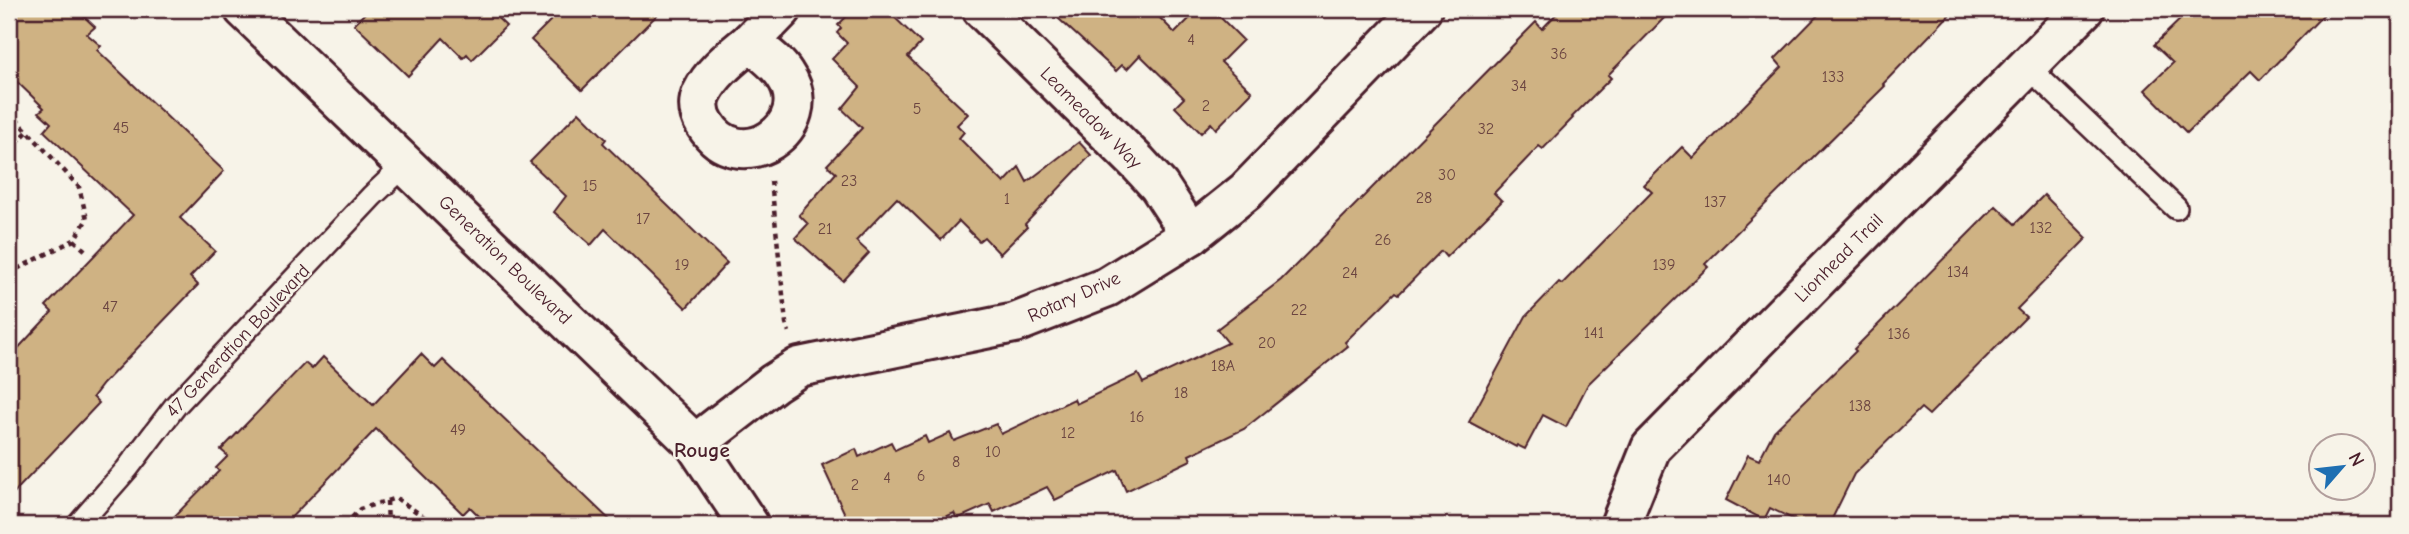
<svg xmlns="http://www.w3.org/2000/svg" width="2409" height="534" viewBox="0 0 2409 534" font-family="'Comic Neue',sans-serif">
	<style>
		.building { fill: #cfb283; stroke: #4a1f2b; stroke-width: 2 }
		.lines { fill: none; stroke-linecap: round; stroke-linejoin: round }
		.lane-casing { stroke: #4a1f2b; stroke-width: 26 }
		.street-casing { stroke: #4a1f2b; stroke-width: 44 }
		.path { stroke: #4a1f2b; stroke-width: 4.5; stroke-dasharray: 5 5; stroke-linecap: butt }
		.lane { stroke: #f7f3e8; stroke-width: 21 }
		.street { stroke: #f7f3e8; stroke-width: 38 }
		.labels { text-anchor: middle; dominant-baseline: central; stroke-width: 5; stroke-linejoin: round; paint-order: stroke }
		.number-label { font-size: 16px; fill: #6b4441 }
		.street-label { font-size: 19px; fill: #4a1f2b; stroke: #f7f3e8 }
		.neighbourhood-label { font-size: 21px; font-weight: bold; fill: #4a1f2b; stroke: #f7f3e8 }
	</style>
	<rect width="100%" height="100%" fill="#f7f3e8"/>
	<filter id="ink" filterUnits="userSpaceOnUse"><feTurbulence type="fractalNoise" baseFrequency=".0143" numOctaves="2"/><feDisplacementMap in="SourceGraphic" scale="14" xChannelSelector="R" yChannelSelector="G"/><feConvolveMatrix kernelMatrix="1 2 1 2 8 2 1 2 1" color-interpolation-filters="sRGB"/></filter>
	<g filter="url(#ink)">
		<!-- building -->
		<g class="building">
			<polygon points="9,9 76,9 95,27 87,34 101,46 97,50 224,171 180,218 215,251 190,277 198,285 103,384 93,397 99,403 9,498 9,358 52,312 46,306 133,215 44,131 51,123 39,112 44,108 9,74"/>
			<polygon points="369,9 488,9 506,26 472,60 467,54 463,58 443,38 408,76 354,24"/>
			<polygon points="562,9 663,9 582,90 531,40"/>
			<polygon points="854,9 886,9 921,43 908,57 968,114 957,125 964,132 959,138 1004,183 1019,167 1027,182 1079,142 1091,155 1025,224 1027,227 1000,254 984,237 979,241 959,221 941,240 897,198 856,241 869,253 843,281 795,238 808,224 799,215 836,173 827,165 862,128 842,109 860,87 832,59 847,43 837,33 841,28 838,25"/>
			<polygon points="1048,9 1151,9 1175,33 1199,9 1212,9 1243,40 1221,62 1252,92 1216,129 1211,123 1201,133 1175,107 1184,98 1140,55 1127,69 1122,65 1116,71"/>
			<polygon points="1561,9 1673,9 1608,75 1611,78 1572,117 1573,118 1543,149 1539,146 1494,193 1502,201 1446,257 1441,251 1399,294 1396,292 1345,342 1348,346 1244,429 1189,455 1191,460 1126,491 1117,470 1055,500 1047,487 994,512 990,504 957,519 954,513 928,525 850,525 822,465 856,449 859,457 891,442 895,450 925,436 928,443 950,433 954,441 996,424 1001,434 1074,399 1076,404 1138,374 1143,383 1228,343 1217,329 1281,280 1536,22 1542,29"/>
			<polygon points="1824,9 1955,9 1883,84 1885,86 1705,264 1708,267 1588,384 1566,427 1543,415 1525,449 1517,445 1516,447 1469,422 1526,316 1559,282 1562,284 1652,192 1644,185 1682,147 1693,158 1782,67 1775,59"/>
			<polygon points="2191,9 2329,9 2260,80 2251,71 2187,133 2145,90 2173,63 2154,45"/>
			<polygon points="579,112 606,139 603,143 727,263 686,308 605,229 591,245 554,212 566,196 530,162"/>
			<polygon points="2044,195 2087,238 2017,309 2026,317 1929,415 1921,408 1854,474 1829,525 1805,525 1770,508 1764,520 1726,500 1748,455 1759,460 1774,431 1856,351 1854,349 1996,206 2015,224"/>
			<polygon points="421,354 435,368 443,360 615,525 488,525 470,507 463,514 376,429 284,525 166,525 219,471 216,468 228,456 221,450 305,363 312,369 323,357 373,405"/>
		</g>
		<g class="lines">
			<defs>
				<g id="lane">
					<polyline points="2028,67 2176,208"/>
					<polyline points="78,525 127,469 176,405 372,196 406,164"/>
				</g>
				<g id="street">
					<polyline points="244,9 695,444 749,525"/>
					<polyline points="982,9 1138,163 1159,186 1191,235"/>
					<path d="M750 42C762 52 777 62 785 75 820 126 739 181 705 124 699 114 697 104 702 93 712 72 732 57 750 42Z"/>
					<polyline points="750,42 782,9"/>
					<polyline points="695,444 774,383 799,367 1015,323 1107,287 1191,235 1246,191 1422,9"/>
					<polyline points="1620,525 1651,448 2084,9"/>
				</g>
			</defs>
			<!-- lane casing -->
			<use href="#lane" class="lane-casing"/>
			<!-- street casing -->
			<use href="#street" class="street-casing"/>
			<!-- path -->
			<g class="path">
				<polyline points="9,111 79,187 87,219 74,240 9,273"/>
				<polyline points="9,150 27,132"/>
				<polyline points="771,181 786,323 789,332"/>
				<polyline points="74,240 87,252"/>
				<polyline points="387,501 388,525"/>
				<polyline points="345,525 360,509 396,498 436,525"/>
			</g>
			<!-- lane -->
			<use href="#lane" class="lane"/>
			<!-- street -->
			<use href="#street" class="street"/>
		</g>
	</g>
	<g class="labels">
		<!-- number labels -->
		<g class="number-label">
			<text x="1191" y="40">4</text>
			<text x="1559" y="54">36</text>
			<text x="1833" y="77">133</text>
			<text x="1519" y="86">34</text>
			<text x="1206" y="106">2</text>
			<text x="917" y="109">5</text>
			<text x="121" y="128">45</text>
			<text x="1486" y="129">32</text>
			<text x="1447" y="175">30</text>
			<text x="849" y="181">23</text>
			<text x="590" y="186">15</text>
			<text x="1424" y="198">28</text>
			<text x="1007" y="199">1</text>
			<text x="1715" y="202">137</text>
			<text x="643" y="219">17</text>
			<text x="2041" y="228">132</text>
			<text x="825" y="229">21</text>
			<text x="1383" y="240">26</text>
			<text x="682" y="265">19</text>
			<text x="1664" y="265">139</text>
			<text x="1958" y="272">134</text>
			<text x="1350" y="273">24</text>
			<text x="110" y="307">47</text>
			<text x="1299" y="310">22</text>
			<text x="1594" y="333">141</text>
			<text x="1899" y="334">136</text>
			<text x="1267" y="343">20</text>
			<text x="1223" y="366">18A</text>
			<text x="1181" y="393">18</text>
			<text x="1860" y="406">138</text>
			<text x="1137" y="417">16</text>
			<text x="458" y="430">49</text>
			<text x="1068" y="433">12</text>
			<text x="993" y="452">10</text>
			<text x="956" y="462">8</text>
			<text x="921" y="476">6</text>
			<text x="887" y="478">4</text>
			<text x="1779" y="480">140</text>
			<text x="855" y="485">2</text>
		</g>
		<!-- street labels -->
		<g class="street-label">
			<text transform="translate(1091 118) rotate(45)">Leameadow Way</text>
			<text transform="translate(1839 258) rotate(-45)">Lionhead Trail</text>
			<text transform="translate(505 260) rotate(44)">Generation Boulevard</text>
			<text transform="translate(1074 297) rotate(-24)">Rotary Drive</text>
			<text transform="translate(238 341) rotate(-47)">47 Generation Boulevard</text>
		</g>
		<!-- neighbourhood labels -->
		<g class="neighbourhood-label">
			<text x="702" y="450">Rouge</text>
		</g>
	</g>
	<!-- margin -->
	<rect width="2409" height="534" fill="none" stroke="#f7f3e8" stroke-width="35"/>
	<rect x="18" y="18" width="2374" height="499" fill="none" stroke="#4a1f2b" stroke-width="2.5" filter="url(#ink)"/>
	<!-- north arrow -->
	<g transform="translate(2342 467) rotate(62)"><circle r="33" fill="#f7f3e8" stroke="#b29e9c" stroke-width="2"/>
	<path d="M0-5L12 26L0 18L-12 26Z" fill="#1f6fb2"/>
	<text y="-10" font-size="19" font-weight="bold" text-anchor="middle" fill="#4a1f2b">N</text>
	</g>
</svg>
